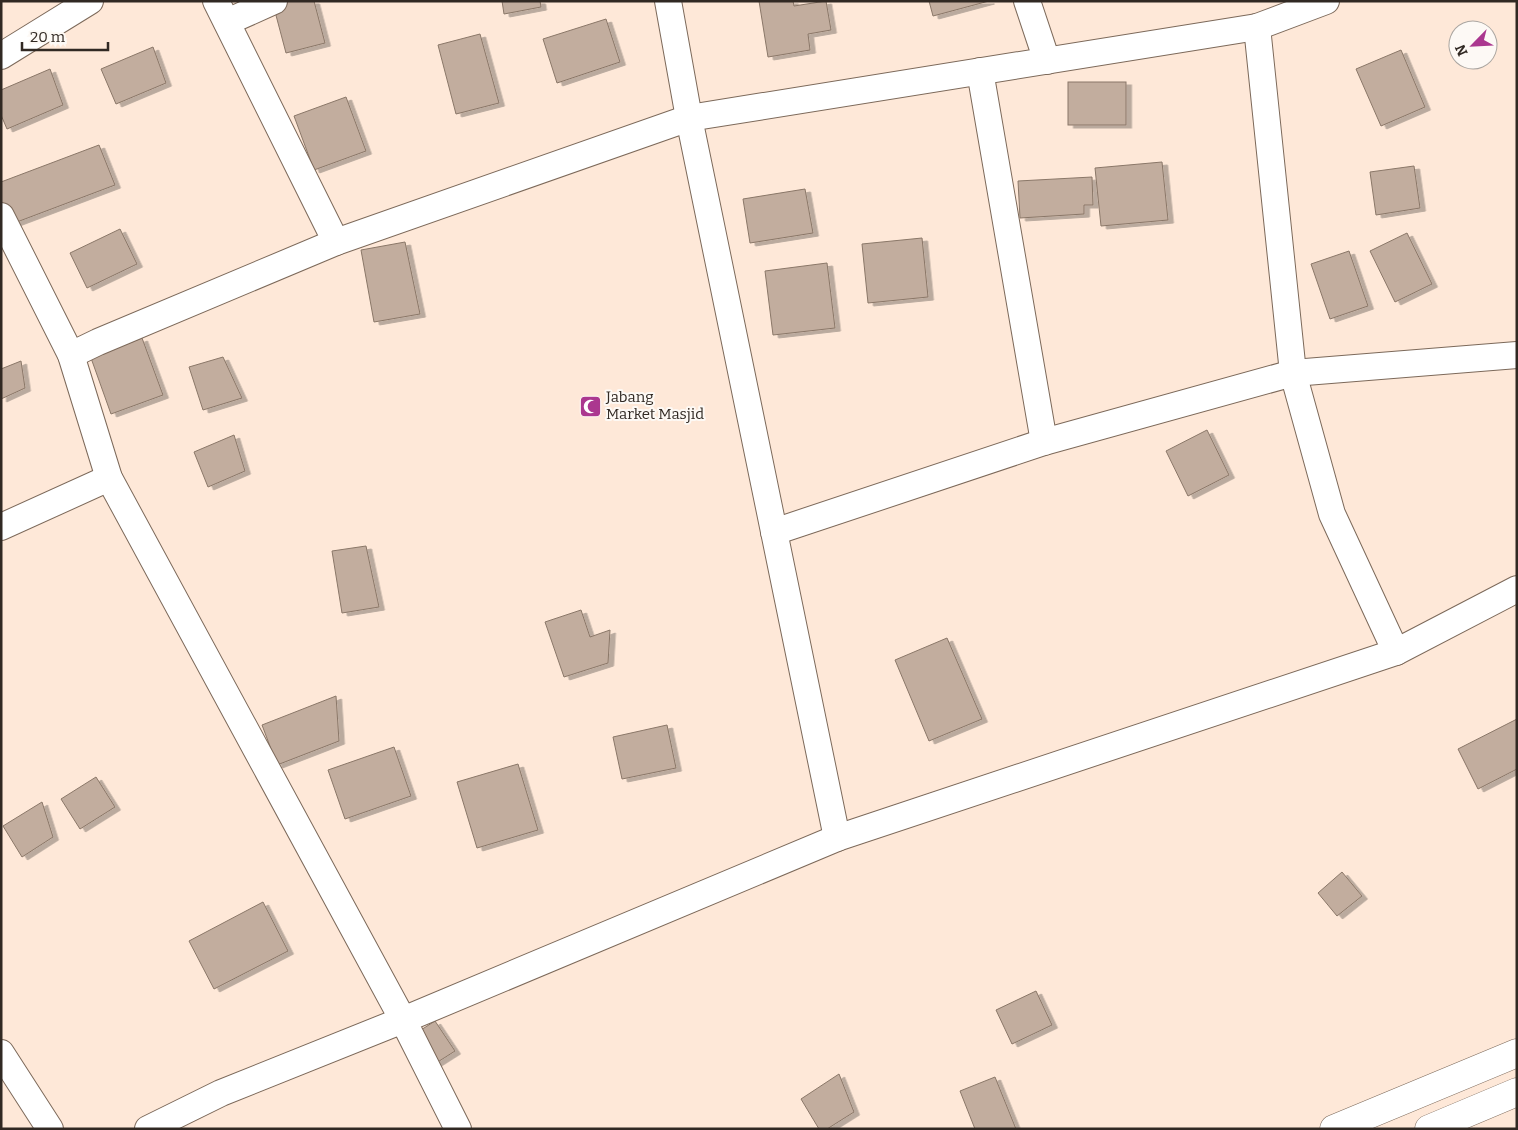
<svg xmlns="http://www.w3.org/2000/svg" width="1518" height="1130" viewBox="0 0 1518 1130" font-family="Bitter,serif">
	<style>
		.building { fill: #c2ad9e; stroke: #8a7768; filter: url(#shadow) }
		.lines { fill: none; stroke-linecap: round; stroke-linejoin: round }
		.minor-casing { stroke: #7c695a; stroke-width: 28 }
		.tertiary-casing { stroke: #7c695a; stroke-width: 29 }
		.minor { stroke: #fff; stroke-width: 26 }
		.tertiary { stroke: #fff; stroke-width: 28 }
		.labels { text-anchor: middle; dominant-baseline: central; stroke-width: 4; stroke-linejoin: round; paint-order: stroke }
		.poi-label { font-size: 15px; fill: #312923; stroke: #fdf9f5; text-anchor: start }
	</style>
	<defs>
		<filter id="shadow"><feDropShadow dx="5.5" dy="3" stdDeviation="0" flood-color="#0004"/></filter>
	</defs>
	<rect width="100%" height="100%" fill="#fee8d8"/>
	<!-- building -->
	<g class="building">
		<polygon points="284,1 314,1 325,43 286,53 273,4"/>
		<polygon points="502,1 540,1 541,7 504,14"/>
		<polygon points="759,1 793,1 794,6 826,1 831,30 808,34 810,50 768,57"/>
		<polygon points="929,1 989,1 933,16"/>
		<polygon points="606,19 620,62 557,83 543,39"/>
		<polygon points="480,34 499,103 456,114 438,45"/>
		<polygon points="153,47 166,83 116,104 101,69"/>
		<polygon points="1401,50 1425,107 1381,126 1356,69"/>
		<polygon points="50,69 63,105 7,129 1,115 1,90"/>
		<rect x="1068" y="82" width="58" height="43"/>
		<polygon points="346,97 366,151 314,170 294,116"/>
		<polygon points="99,145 115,185 1,228 1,182"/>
		<polygon points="1162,162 1168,220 1101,226 1095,168"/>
		<polygon points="1414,166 1420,208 1376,215 1370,172"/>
		<polygon points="1092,177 1093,205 1084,205 1084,214 1020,218 1018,181"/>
		<polygon points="805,189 813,233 750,243 743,199"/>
		<polygon points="120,229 137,264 87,288 70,253"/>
		<polygon points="1407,233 1432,284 1395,302 1370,251"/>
		<polygon points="922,238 928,297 868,303 862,244"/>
		<polygon points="405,242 420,314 374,322 361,250"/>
		<polygon points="1349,251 1368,306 1330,319 1311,264"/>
		<polygon points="827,263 835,328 773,335 765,271"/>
		<polygon points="142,338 163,395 111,414 91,358"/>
		<polygon points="223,357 242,398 203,410 189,367"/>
		<polygon points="21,361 25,388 1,399 1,369"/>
		<polygon points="1207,430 1229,475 1188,496 1166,451"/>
		<polygon points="234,435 245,471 208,487 194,452"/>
		<polygon points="366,546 379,607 342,613 332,551"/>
		<polygon points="581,610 590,637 610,630 608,663 564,677 545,622"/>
		<polygon points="947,638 982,719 929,741 895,660"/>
		<polygon points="336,696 339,741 277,765 262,725"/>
		<polygon points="1517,719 1517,769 1478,789 1458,749"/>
		<polygon points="667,725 676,768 622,779 613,737"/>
		<polygon points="394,747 411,796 345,819 328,770"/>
		<polygon points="518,764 538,830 477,848 457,782"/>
		<polygon points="96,777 115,807 80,829 61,799"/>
		<polygon points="42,802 53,837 22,857 3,826"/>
		<polygon points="1342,872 1362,896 1337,916 1318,893"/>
		<polygon points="263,902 288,951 214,989 189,941"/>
		<polygon points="1036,991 1052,1025 1012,1044 996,1010"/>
		<polygon points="435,1021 455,1051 433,1065 413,1035"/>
		<polygon points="839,1074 854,1112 827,1129 819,1129 801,1099"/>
		<polygon points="995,1077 1016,1129 975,1129 960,1091"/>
	</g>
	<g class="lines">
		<defs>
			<g id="minor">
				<polyline points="216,1 336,242"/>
				<polyline points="668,1 689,118 837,838"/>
				<polyline points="1027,1 1047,61"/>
				<polyline points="227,22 274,1"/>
				<polyline points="1257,27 1293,373 1332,514 1396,652"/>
				<polyline points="1,56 90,1"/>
				<polyline points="980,71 1044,442"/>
				<polyline points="1,216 71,355 109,478 403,1020 458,1129"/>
				<polyline points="71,355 98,342 336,242 689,118 1257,27 1326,1"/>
				<polyline points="1,527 109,478"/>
				<polyline points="774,532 1044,442 1293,373 1517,355"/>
				<polyline points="1,1053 50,1129"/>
				<polyline points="148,1129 221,1093 403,1020 837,838 1396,652 1517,589"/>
			</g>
			<g id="tertiary">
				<polyline points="1334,1129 1517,1053"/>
				<polyline points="1429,1129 1517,1092"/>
			</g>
		</defs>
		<!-- minor casing -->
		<use href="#minor" class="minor-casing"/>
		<!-- tertiary casing -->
		<use href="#tertiary" class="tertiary-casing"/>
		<!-- minor -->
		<use href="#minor" class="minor"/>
		<!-- tertiary -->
		<use href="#tertiary" class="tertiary"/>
	</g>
	<!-- icons -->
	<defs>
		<symbol id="mosque-square" viewBox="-11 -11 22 22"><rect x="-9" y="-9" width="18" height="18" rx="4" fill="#ab378f" stroke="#fdf9f5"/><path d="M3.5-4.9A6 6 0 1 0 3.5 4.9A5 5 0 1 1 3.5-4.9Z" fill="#fff"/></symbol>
	</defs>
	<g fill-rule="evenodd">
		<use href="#mosque-square" x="578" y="394" width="25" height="25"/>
	</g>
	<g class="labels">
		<!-- poi labels -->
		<g class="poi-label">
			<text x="606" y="397">Jabang<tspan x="606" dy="17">Market Masjid</tspan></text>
		</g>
	</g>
	<!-- border -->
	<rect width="1518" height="1130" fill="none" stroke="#312923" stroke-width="5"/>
	<!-- north arrow -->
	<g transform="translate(1473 45) rotate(246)"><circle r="24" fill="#fdf9f5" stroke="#aba6a1"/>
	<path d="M0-4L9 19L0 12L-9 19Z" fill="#ab378f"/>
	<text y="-8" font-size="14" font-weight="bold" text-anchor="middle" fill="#312923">N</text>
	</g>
	<!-- scale -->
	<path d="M22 42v8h86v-8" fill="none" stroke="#312923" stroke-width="2.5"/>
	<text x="30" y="42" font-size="15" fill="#312923" stroke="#fdf9f5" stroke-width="4" paint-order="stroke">20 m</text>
</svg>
